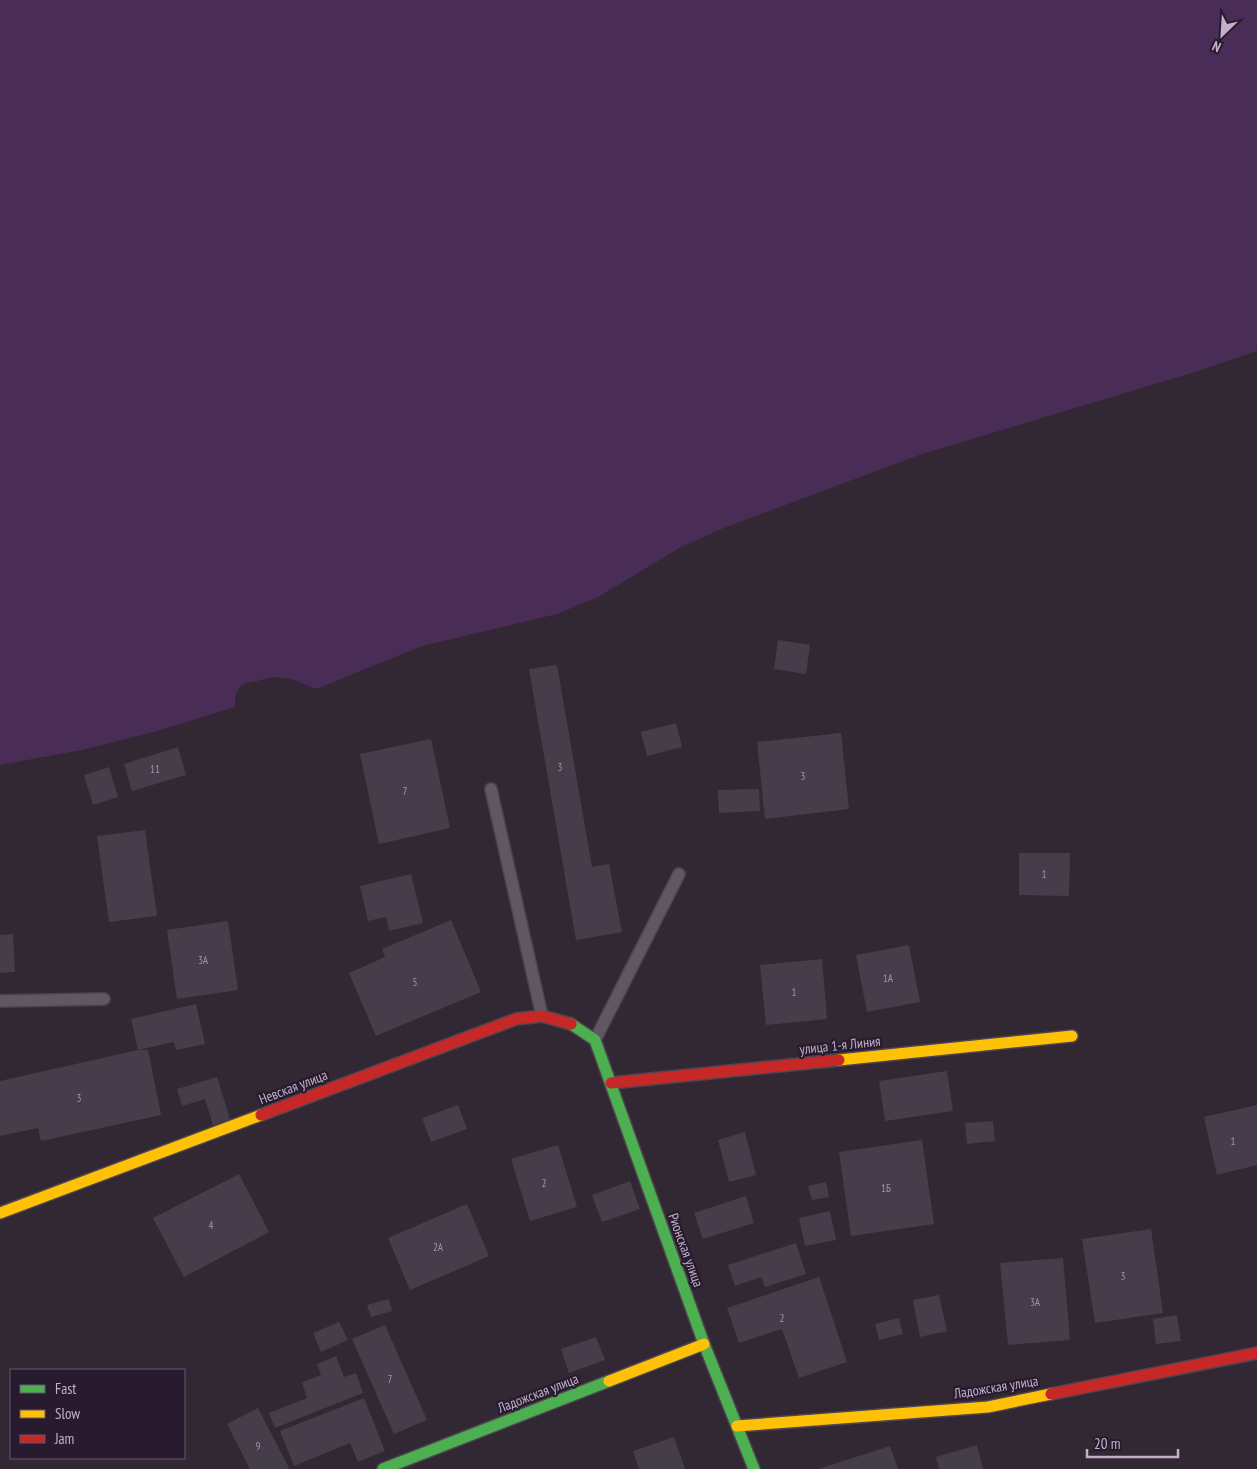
<svg xmlns="http://www.w3.org/2000/svg" width="1257" height="1469" viewBox="0 0 1257 1469" font-family="'PT Sans Narrow',sans-serif">
	<style>
		.water { fill: #4a2d56 }
		.building { fill: #463d4a }
		.lines { fill: none; stroke-linecap: round; stroke-linejoin: round }
		.lane-casing { stroke: #4b444d; stroke-width: 14 }
		.fast-casing { stroke: #4e4551; stroke-width: 14 }
		.slow-casing { stroke: #4e4551; stroke-width: 14 }
		.jam-casing { stroke: #4e4551; stroke-width: 14 }
		.lane { stroke: #605763; stroke-width: 11 }
		.fast { stroke: #4caf50; stroke-width: 11 }
		.slow { stroke: #ffc107; stroke-width: 11 }
		.jam { stroke: #c62828; stroke-width: 11 }
		.labels { text-anchor: middle; dominant-baseline: central; stroke-width: 4.5; stroke-linejoin: round; paint-order: stroke }
		.number-label { font-size: 11px; fill: #a293a8 }
		.street-label { font-size: 14px; fill: #c1b0c7; stroke: #291b2f }
	</style>
	<rect width="100%" height="100%" fill="#312834"/>
	<!-- water -->
	<path class="water" d="M0 0H1257V351L1198 371 922 454 726 527 681 547 598 597 557 614 422 646 316 689C291 679 284 673 257 681 250 682 243 683 239 688 235 693 235 701 235 707L157 731 82 750 0 765Z"/>
	<!-- building -->
	<g class="building">
		<polygon points="778,640 810,645 806,674 774,669"/>
		<polygon points="557,665 592,867 609,864 622,932 576,940 529,669"/>
		<polygon points="676,723 682,747 647,756 641,732"/>
		<polygon points="841,733 849,809 765,819 757,742"/>
		<polygon points="431,739 450,828 379,844 360,754"/>
		<polygon points="178,747 186,775 132,791 124,764"/>
		<polygon points="109,767 118,797 93,805 84,775"/>
		<polygon points="759,789 760,811 719,813 718,790"/>
		<polygon points="145,830 157,916 109,922 97,836"/>
		<polygon points="1019,853 1070,853 1069,896 1019,895"/>
		<polygon points="411,874 423,923 389,931 386,917 368,921 360,886"/>
		<polygon points="451,920 481,992 376,1036 349,973 385,957 382,949"/>
		<polygon points="228,921 238,990 177,999 167,930"/>
		<polygon points="13,934 15,972 0,973 0,935"/>
		<polygon points="909,945 920,1002 867,1012 856,955"/>
		<polygon points="822,959 827,1019 766,1025 760,965"/>
		<polygon points="196,1004 205,1044 176,1050 174,1042 138,1050 131,1019"/>
		<polygon points="138,1050 148,1050 161,1115 41,1141 38,1128 0,1136 0,1081"/>
		<polygon points="947,1071 953,1111 885,1121 879,1081"/>
		<polygon points="217,1077 230,1119 213,1125 205,1099 182,1106 177,1089"/>
		<polygon points="458,1105 467,1129 431,1142 422,1118"/>
		<polygon points="1257,1105 1257,1165 1217,1175 1204,1117"/>
		<polygon points="993,1121 995,1141 967,1144 965,1123"/>
		<polygon points="745,1132 756,1175 729,1182 718,1140"/>
		<polygon points="922,1140 934,1224 851,1236 839,1152"/>
		<polygon points="558,1145 577,1207 530,1221 511,1159"/>
		<polygon points="239,1174 269,1232 184,1277 153,1218"/>
		<polygon points="630,1181 640,1209 602,1222 592,1195"/>
		<polygon points="826,1182 829,1197 812,1200 808,1186"/>
		<polygon points="746,1196 754,1223 703,1239 694,1213"/>
		<polygon points="467,1204 489,1256 410,1290 388,1238"/>
		<polygon points="830,1211 836,1240 805,1246 799,1218"/>
		<polygon points="1151,1229 1163,1313 1095,1323 1082,1239"/>
		<polygon points="796,1243 806,1274 765,1287 761,1277 735,1286 728,1265"/>
		<polygon points="1063,1258 1070,1340 1008,1345 1000,1263"/>
		<polygon points="819,1277 847,1362 799,1378 782,1329 739,1343 727,1308"/>
		<polygon points="939,1295 947,1331 920,1337 913,1300"/>
		<polygon points="389,1299 392,1311 371,1317 367,1305"/>
		<polygon points="1177,1315 1181,1341 1156,1344 1153,1319"/>
		<polygon points="899,1318 903,1334 879,1340 875,1324"/>
		<polygon points="339,1322 348,1340 321,1352 313,1333"/>
		<polygon points="385,1325 427,1420 394,1434 352,1339"/>
		<polygon points="596,1337 605,1360 569,1373 561,1349"/>
		<polygon points="336,1356 344,1377 356,1373 363,1393 275,1428 269,1413 307,1398 302,1382 321,1375 317,1364"/>
		<polygon points="364,1398 385,1451 358,1462 350,1443 294,1466 280,1431"/>
		<polygon points="258,1408 289,1468 288,1469 250,1469 227,1424"/>
		<polygon points="674,1437 685,1469 639,1469 633,1451"/>
		<polygon points="977,1445 983,1469 939,1469 936,1457"/>
		<polygon points="890,1446 898,1469 818,1469"/>
	</g>
	<g class="lines">
		<defs>
			<g id="lane">
				<polyline points="491,789 542,1016"/>
				<polyline points="0,1001 104,999"/>
				<polyline points="595,1040 679,874"/>
			</g>
			<g id="fast">
				<polyline points="571,1024 595,1040 704,1344 754,1469"/>
				<polyline points="383,1469 609,1381"/>
			</g>
			<g id="slow">
				<polyline points="839,1060 1072,1036"/>
				<polyline points="0,1213 261,1115"/>
				<polyline points="609,1381 704,1344"/>
				<polyline points="737,1426 988,1407 1051,1394"/>
			</g>
			<g id="jam">
				<polyline points="611,1083 839,1060"/>
				<polyline points="261,1115 516,1019 542,1016 571,1024"/>
				<polyline points="1051,1394 1257,1353"/>
			</g>
		</defs>
		<!-- lane casing -->
		<use href="#lane" class="lane-casing"/>
		<!-- fast casing -->
		<use href="#fast" class="fast-casing"/>
		<!-- slow casing -->
		<use href="#slow" class="slow-casing"/>
		<!-- jam casing -->
		<use href="#jam" class="jam-casing"/>
		<!-- lane -->
		<use href="#lane" class="lane"/>
		<!-- fast -->
		<use href="#fast" class="fast"/>
		<!-- slow -->
		<use href="#slow" class="slow"/>
		<!-- jam -->
		<use href="#jam" class="jam"/>
	</g>
	<g class="labels">
		<!-- number labels -->
		<g class="number-label">
			<text x="560" y="767">3</text>
			<text x="155" y="769">11</text>
			<text x="803" y="776">3</text>
			<text x="405" y="791">7</text>
			<text x="1044" y="874">1</text>
			<text x="203" y="960">3А</text>
			<text x="888" y="978">1А</text>
			<text x="415" y="982">5</text>
			<text x="794" y="992">1</text>
			<text x="79" y="1098">3</text>
			<text x="1233" y="1141">1</text>
			<text x="544" y="1183">2</text>
			<text x="886" y="1188">1Б</text>
			<text x="211" y="1225">4</text>
			<text x="438" y="1247">2А</text>
			<text x="1123" y="1276">3</text>
			<text x="1035" y="1302">3А</text>
			<text x="782" y="1318">2</text>
			<text x="390" y="1379">7</text>
			<text x="258" y="1446">9</text>
		</g>
		<!-- street labels -->
		<g class="street-label">
			<text transform="translate(840 1045) rotate(-6)">улица 1-я Линия</text>
			<text transform="translate(293 1087) rotate(-21)">Невская улица</text>
			<text transform="translate(686 1250) rotate(70)">Рионская улица</text>
			<text transform="translate(996 1387) rotate(-9)">Ладожская улица</text>
			<text transform="translate(538 1393) rotate(-21)">Ладожская улица</text>
		</g>
	</g>
	<!-- legend -->
	<rect x="10" y="1369" width="175" height="90" fill="#291b2f" stroke="#66576c"/>
	<rect x="20" y="1385" width="25" height="8" fill="#4caf50" stroke="#66576c"/>
	<text x="55" y="1394" font-size="15" fill="#c1b0c7">Fast</text>
	<rect x="20" y="1410" width="25" height="8" fill="#ffc107" stroke="#66576c"/>
	<text x="55" y="1419" font-size="15" fill="#c1b0c7">Slow</text>
	<rect x="20" y="1435" width="25" height="8" fill="#c62828" stroke="#66576c"/>
	<text x="55" y="1444" font-size="15" fill="#c1b0c7">Jam</text>
	<!-- north arrow -->
	<g transform="translate(1222 35) rotate(205)" stroke="#291b2f" stroke-width="4" paint-order="stroke">
	<path d="M0-4L9 19L0 12L-9 19Z" fill="#c1b0c7"/>
	<text y="-8" font-size="14" font-weight="bold" text-anchor="middle" fill="#c1b0c7">N</text>
	</g>
	<!-- scale -->
	<path d="M1087 1449v8h91v-8" fill="none" stroke="#c1b0c7" stroke-width="2.5"/>
	<text x="1094" y="1449" font-size="15" fill="#c1b0c7" stroke="#291b2f" stroke-width="4" paint-order="stroke">20 m</text>
</svg>
